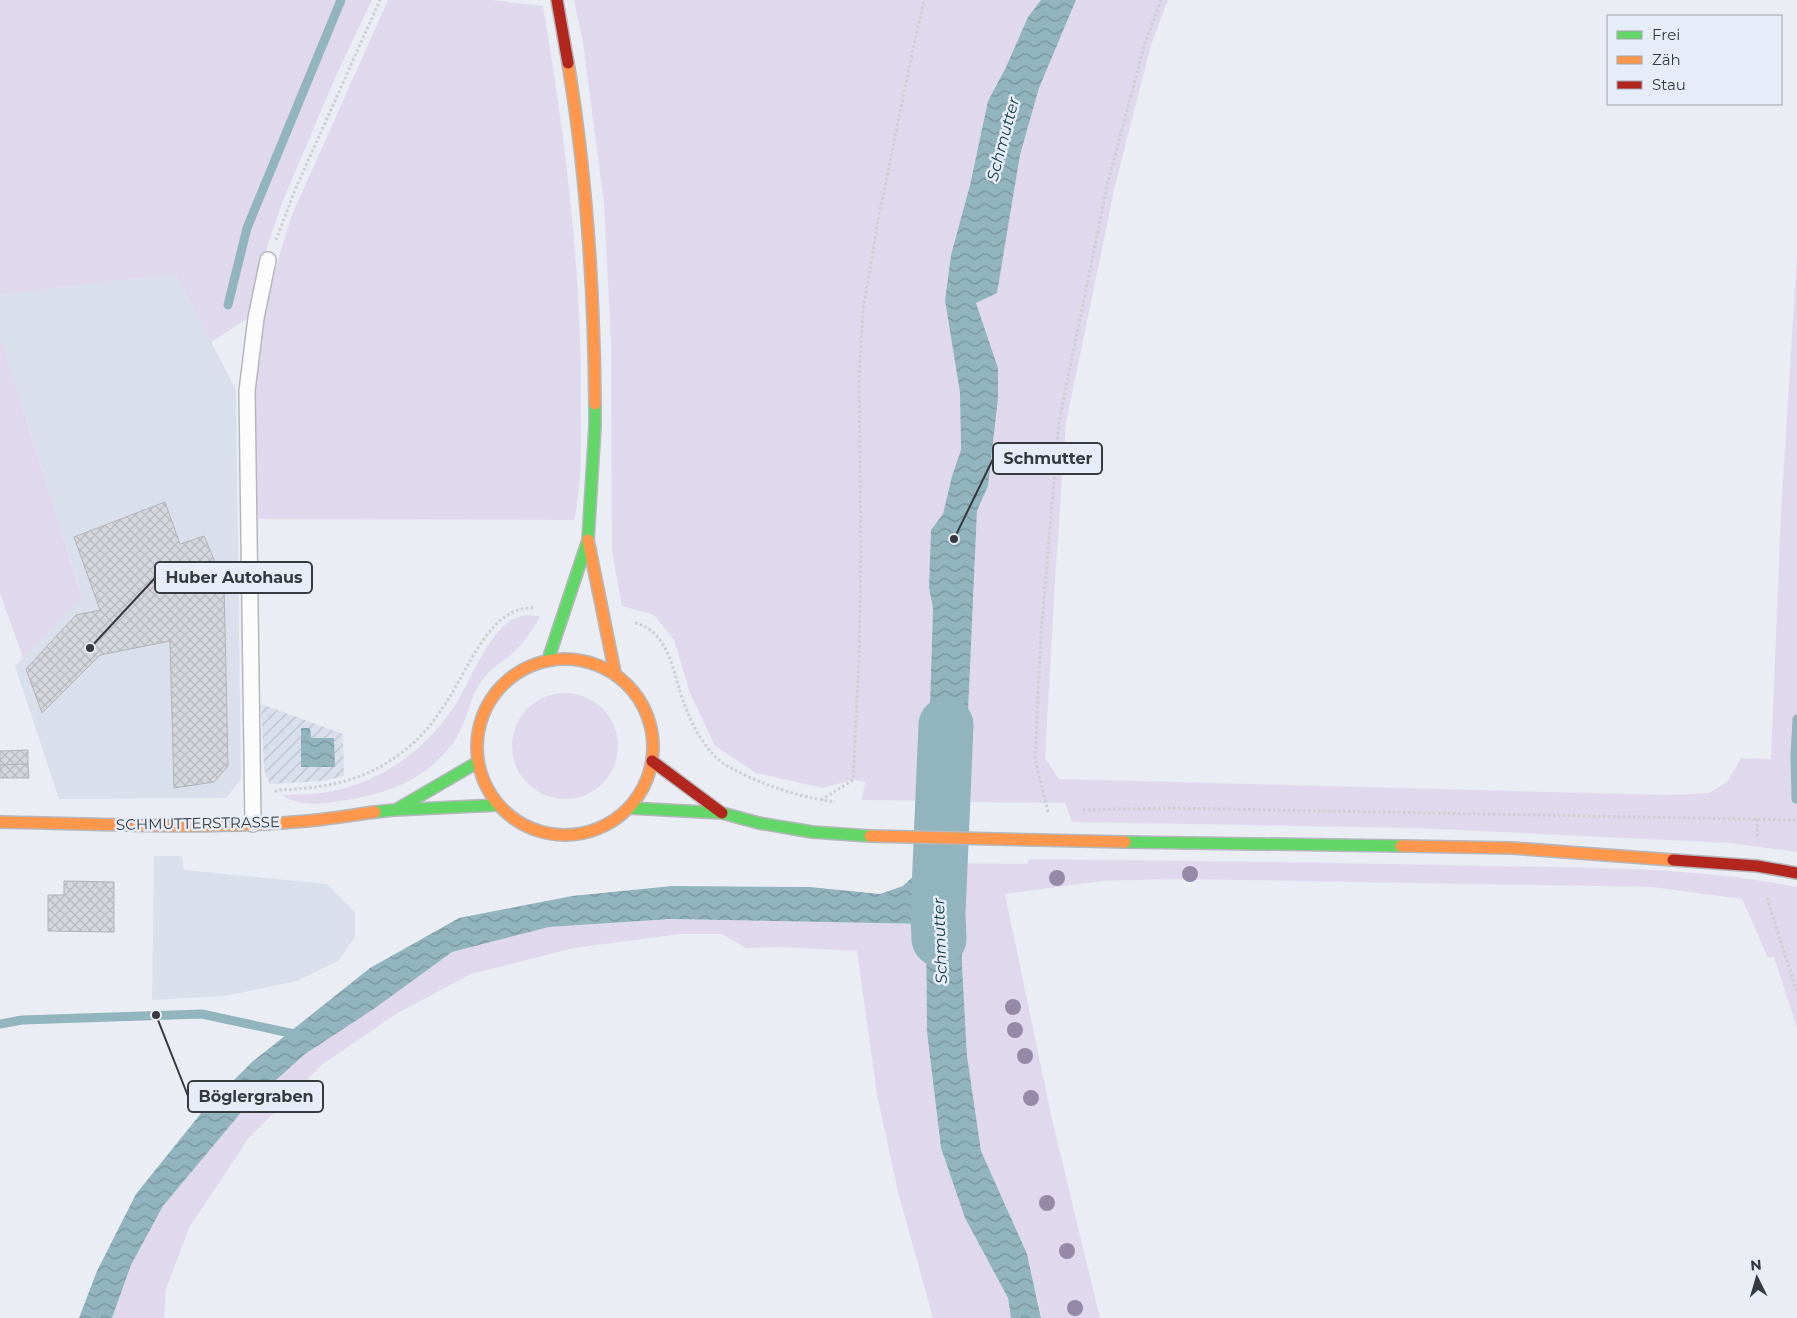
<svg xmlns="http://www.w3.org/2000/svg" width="1797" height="1318" viewBox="0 0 1797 1318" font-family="Montserrat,sans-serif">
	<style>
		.built { fill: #d9e0ec }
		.industrial { fill: url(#industrial-furrows) }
		.green { fill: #e0d9ee }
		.water { fill: url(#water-waves) }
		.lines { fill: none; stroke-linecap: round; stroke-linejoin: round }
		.stream { stroke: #92b4bf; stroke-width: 9 }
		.river { stroke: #92b4bf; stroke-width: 55 }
		.building { fill: url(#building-cross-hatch); stroke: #b1b3b8 }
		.lane-casing { stroke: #b4b7bc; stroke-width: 18 }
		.fast-casing { stroke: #b4b7bc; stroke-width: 14 }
		.slow-casing { stroke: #b4b7bc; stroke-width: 14 }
		.jam-casing { stroke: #b4b7bc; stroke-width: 14 }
		.path { stroke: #cdced1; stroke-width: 3; stroke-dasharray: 2.5 2.5; stroke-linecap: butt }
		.lane { stroke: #fcfcfd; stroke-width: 15 }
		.fast { stroke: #63d668; stroke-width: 11 }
		.slow { stroke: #ff974d; stroke-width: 11 }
		.jam { stroke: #b3261e; stroke-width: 11 }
		.tree { fill: #9589a7 }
		.labels { text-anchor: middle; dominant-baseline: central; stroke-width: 5; stroke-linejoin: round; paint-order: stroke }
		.street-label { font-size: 15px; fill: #36393d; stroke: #e6edf8 }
		.water-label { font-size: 16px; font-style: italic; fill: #0e3b45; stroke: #e6edf8 }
		.leader { fill: none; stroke: #36393d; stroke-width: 2 }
		.callout-dot { fill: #36393d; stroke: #e6edf8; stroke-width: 2 }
		.callout { fill: #e6edf8; stroke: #36393d; stroke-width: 2 }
		.callout-label { font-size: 16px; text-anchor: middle; font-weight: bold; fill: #36393d }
	</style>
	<defs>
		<pattern id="industrial-furrows" width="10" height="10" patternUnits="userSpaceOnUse" patternTransform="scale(1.25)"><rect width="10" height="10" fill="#d9e0ec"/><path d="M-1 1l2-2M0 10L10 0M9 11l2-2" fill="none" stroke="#bbc1cb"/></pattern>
		<pattern id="water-waves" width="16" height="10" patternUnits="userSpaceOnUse" patternTransform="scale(1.25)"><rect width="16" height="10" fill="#92b4bf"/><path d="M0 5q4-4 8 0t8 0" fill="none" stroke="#78939c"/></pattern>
		<pattern id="building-cross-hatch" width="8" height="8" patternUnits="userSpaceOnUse" patternTransform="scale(1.25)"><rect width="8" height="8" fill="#d5d7dc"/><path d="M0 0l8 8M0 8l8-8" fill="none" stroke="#b7b9be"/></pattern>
	</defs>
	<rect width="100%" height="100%" fill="#eaeef4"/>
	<!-- built -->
	<g class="built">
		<polygon points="176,274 236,390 241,779 226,798 59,799 15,666 82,596 0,336 0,295"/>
		<polygon points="154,856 182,856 184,870 327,884 355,912 355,937 338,961 297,981 225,996 152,1000"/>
	</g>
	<!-- industrial -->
	<polygon class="industrial" points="261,704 343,734 344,776 323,781 270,784 264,770"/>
	<!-- green -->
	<g class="green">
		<polygon points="0,0 372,0 335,78 282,203 261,265 247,319 211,342 176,274 0,295"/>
		<path d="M388 0H492L543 6C565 135 581 264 581 395 581 436 583 480 574 520L256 519 253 404 261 329 267 297 291 217Z"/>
		<polygon points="574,0 1041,0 1028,17 1006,67 988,101 970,185 951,255 945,300 960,393 961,450 952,476 943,514 931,530 929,588 933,608 930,704 930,801 862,800 865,782 853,780 822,788 756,773 715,746 690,693 674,640 654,615 622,606 612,552 611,342 604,204 583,43"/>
		<polygon points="1076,0 1168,0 1151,45 1115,186 1066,423 1056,566 1045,758 1059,779 1670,795 1709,793 1727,782 1741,758 1771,759 1781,511 1797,256 1797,852 1729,843 1415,828 1072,822 1065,803 964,802 977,511 988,486 998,368 976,303 997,292 1020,155 1039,88"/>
		<polygon points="0,336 82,597 23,658 0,593"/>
		<path d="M527 615 540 616C533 629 524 643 513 653 503 662 492 667 484 678 468 697 468 723 453 743 424 781 387 794 341 801 321 804 300 807 282 795 299 794 315 795 332 791 384 781 427 748 456 704 470 681 489 631 513 619 517 617 522 616 527 615Z"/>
		<circle cx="565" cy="746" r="53"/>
		<path d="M1029 859C1182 861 1335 862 1489 866 1592 868 1696 867 1797 887V1028L1774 957 1768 958 1742 899 1652 887 1176 879 1102 881 1005 894 1052 1119 1100 1318H1042L1027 1254 981 1151 967 1056 962 965 961 863 1027 864Z"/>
		<polygon points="671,919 926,924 927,1032 941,1148 965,1218 1008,1298 1011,1318 933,1318 898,1192 877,1095 857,951 782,947 746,948 722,934 681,934 574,948 471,974 396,1014 323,1064 248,1139 189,1228 166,1289 164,1318 112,1318 131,1265 163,1206 244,1109 305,1054 452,952 549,927"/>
	</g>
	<!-- water -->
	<g class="water">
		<polygon points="1041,0 1076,0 1039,88 1020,155 997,293 976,303 998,368 998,398 988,486 977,511 964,802 930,801 930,704 933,608 929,588 931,530 943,514 952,476 961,450 960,393 945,300 951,255 970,185 988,101 1006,67 1028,17"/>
		<polygon points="301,728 310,728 311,738 334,738 335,767 301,767"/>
		<polygon points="961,863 962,965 967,1056 981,1151 1027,1254 1041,1318 1011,1318 1008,1298 965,1218 941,1148 927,1032 926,924 671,919 549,927 452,952 375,1008 305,1054 244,1109 163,1206 131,1265 112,1318 79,1318 97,1271 136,1194 202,1112 252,1062 370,968 459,918 572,896 672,886 810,887 880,894 903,886 926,864"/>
	</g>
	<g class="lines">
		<!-- stream -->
		<g class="stream">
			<polyline points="228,305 247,228 341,0"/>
			<polyline points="1796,799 1795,755 1797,719"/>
			<polyline points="0,1024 22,1020 202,1014 299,1035"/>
		</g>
		<!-- river -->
		<polyline class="river" points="939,939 938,914 946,725"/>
	</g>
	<!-- building -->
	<g class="building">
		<polygon points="165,502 180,544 204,536 224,583 228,766 214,782 174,788 170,641 100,655 42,713 26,669 76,615 100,610 74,537"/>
		<polygon points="28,750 28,764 0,765 0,751"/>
		<polygon points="28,764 29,778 0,778 0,765"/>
		<polygon points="64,881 114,882 114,932 48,931 48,895 64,895"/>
	</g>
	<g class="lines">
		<defs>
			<polyline id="lane" points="253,824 247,391 256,318 268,260"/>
			<g id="fast">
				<polyline points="548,660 588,540 595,426 595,404"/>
				<polyline points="399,808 478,762"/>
				<polyline points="629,808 722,813 759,823 812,832 870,836"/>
				<polyline points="375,812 394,810 498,805"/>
				<polyline points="1125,842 1401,846"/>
			</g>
			<g id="slow">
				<path d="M568 63C587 177 594 289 595 404"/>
				<polyline points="588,540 615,673"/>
				<circle cx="565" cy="747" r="88"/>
				<path d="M0 822C102 824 205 830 307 821 330 819 352 815 375 812"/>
				<polyline points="870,836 1125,842"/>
				<polyline points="1401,846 1512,848 1673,860"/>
			</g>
			<g id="jam">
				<polyline points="557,0 568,63"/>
				<polyline points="652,761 722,813"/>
				<polyline points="1673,860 1757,866 1797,873"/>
			</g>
		</defs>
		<!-- lane casing -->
		<use href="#lane" class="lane-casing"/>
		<!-- fast casing -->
		<use href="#fast" class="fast-casing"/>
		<!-- slow casing -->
		<use href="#slow" class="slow-casing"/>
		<!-- jam casing -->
		<use href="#jam" class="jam-casing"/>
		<!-- path -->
		<g class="path">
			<polyline points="276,240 295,190 380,0"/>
			<path d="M635 623C670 631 673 675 684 703 692 725 703 746 720 761 725 765 731 768 737 771 767 787 801 797 835 802"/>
			<path d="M275 792 277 790C326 788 365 782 405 750 425 735 438 715 451 695 469 666 492 605 534 608"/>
			<polyline points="821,800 853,780 859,662 861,553 859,377 863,310 878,221 908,73 924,0"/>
			<polyline points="1083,810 1167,808 1797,820"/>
			<polyline points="1048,812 1035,759 1041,634 1059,422 1107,186 1145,43 1161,0"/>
			<polyline points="1757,819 1757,838"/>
			<polyline points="1767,898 1797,992"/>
		</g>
		<!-- lane -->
		<use href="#lane" class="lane"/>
		<!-- fast -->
		<use href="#fast" class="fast"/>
		<!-- slow -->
		<use href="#slow" class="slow"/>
		<!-- jam -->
		<use href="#jam" class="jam"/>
	</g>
	<!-- trees -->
	<g class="tree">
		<circle cx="1190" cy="874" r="8"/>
		<circle cx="1057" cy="878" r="8"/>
		<circle cx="1013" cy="1007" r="8"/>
		<circle cx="1015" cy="1030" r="8"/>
		<circle cx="1025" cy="1056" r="8"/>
		<circle cx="1031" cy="1098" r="8"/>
		<circle cx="1047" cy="1203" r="8"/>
		<circle cx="1067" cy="1251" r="8"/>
		<circle cx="1075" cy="1308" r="8"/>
	</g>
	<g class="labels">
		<!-- street labels -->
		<g class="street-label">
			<text transform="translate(198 823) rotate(-1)">SCHMUTTERSTRASSE</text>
		</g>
		<!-- water labels -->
		<g class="water-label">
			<text transform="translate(1003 139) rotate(-75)">Schmutter</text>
			<text transform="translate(940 941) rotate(-92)">Schmutter</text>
		</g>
	</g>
	<!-- callouts -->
	<path class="leader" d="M954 539L993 459M90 648L155 578M156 1015L188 1096"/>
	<g class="callout-dot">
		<circle cx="954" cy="539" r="5"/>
		<circle cx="90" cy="648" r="5"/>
		<circle cx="156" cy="1015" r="5"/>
	</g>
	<g class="callout">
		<rect x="993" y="443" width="109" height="31" rx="5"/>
		<rect x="155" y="562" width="157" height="31" rx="5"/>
		<rect x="188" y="1081" width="135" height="31" rx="5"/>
	</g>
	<g class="callout-label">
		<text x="1048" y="464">Schmutter</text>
		<text x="234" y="583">Huber Autohaus</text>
		<text x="256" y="1102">Böglergraben</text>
	</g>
	<!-- legend -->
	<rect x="1607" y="15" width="175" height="90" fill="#e6edf8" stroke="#a0a5ad"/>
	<rect x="1617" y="31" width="25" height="8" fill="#63d668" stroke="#a0a5ad"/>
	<text x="1652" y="40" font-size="15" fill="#36393d">Frei</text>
	<rect x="1617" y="56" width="25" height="8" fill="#ff974d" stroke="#a0a5ad"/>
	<text x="1652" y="65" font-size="15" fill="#36393d">Zäh</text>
	<rect x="1617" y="81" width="25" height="8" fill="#b3261e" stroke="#a0a5ad"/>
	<text x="1652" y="90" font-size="15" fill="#36393d">Stau</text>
	<!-- north arrow -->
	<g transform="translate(1757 1278) rotate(355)" stroke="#e6edf8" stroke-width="4" paint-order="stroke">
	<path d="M0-4L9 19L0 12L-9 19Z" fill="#36393d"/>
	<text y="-8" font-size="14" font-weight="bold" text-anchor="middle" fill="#36393d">N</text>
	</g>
</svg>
